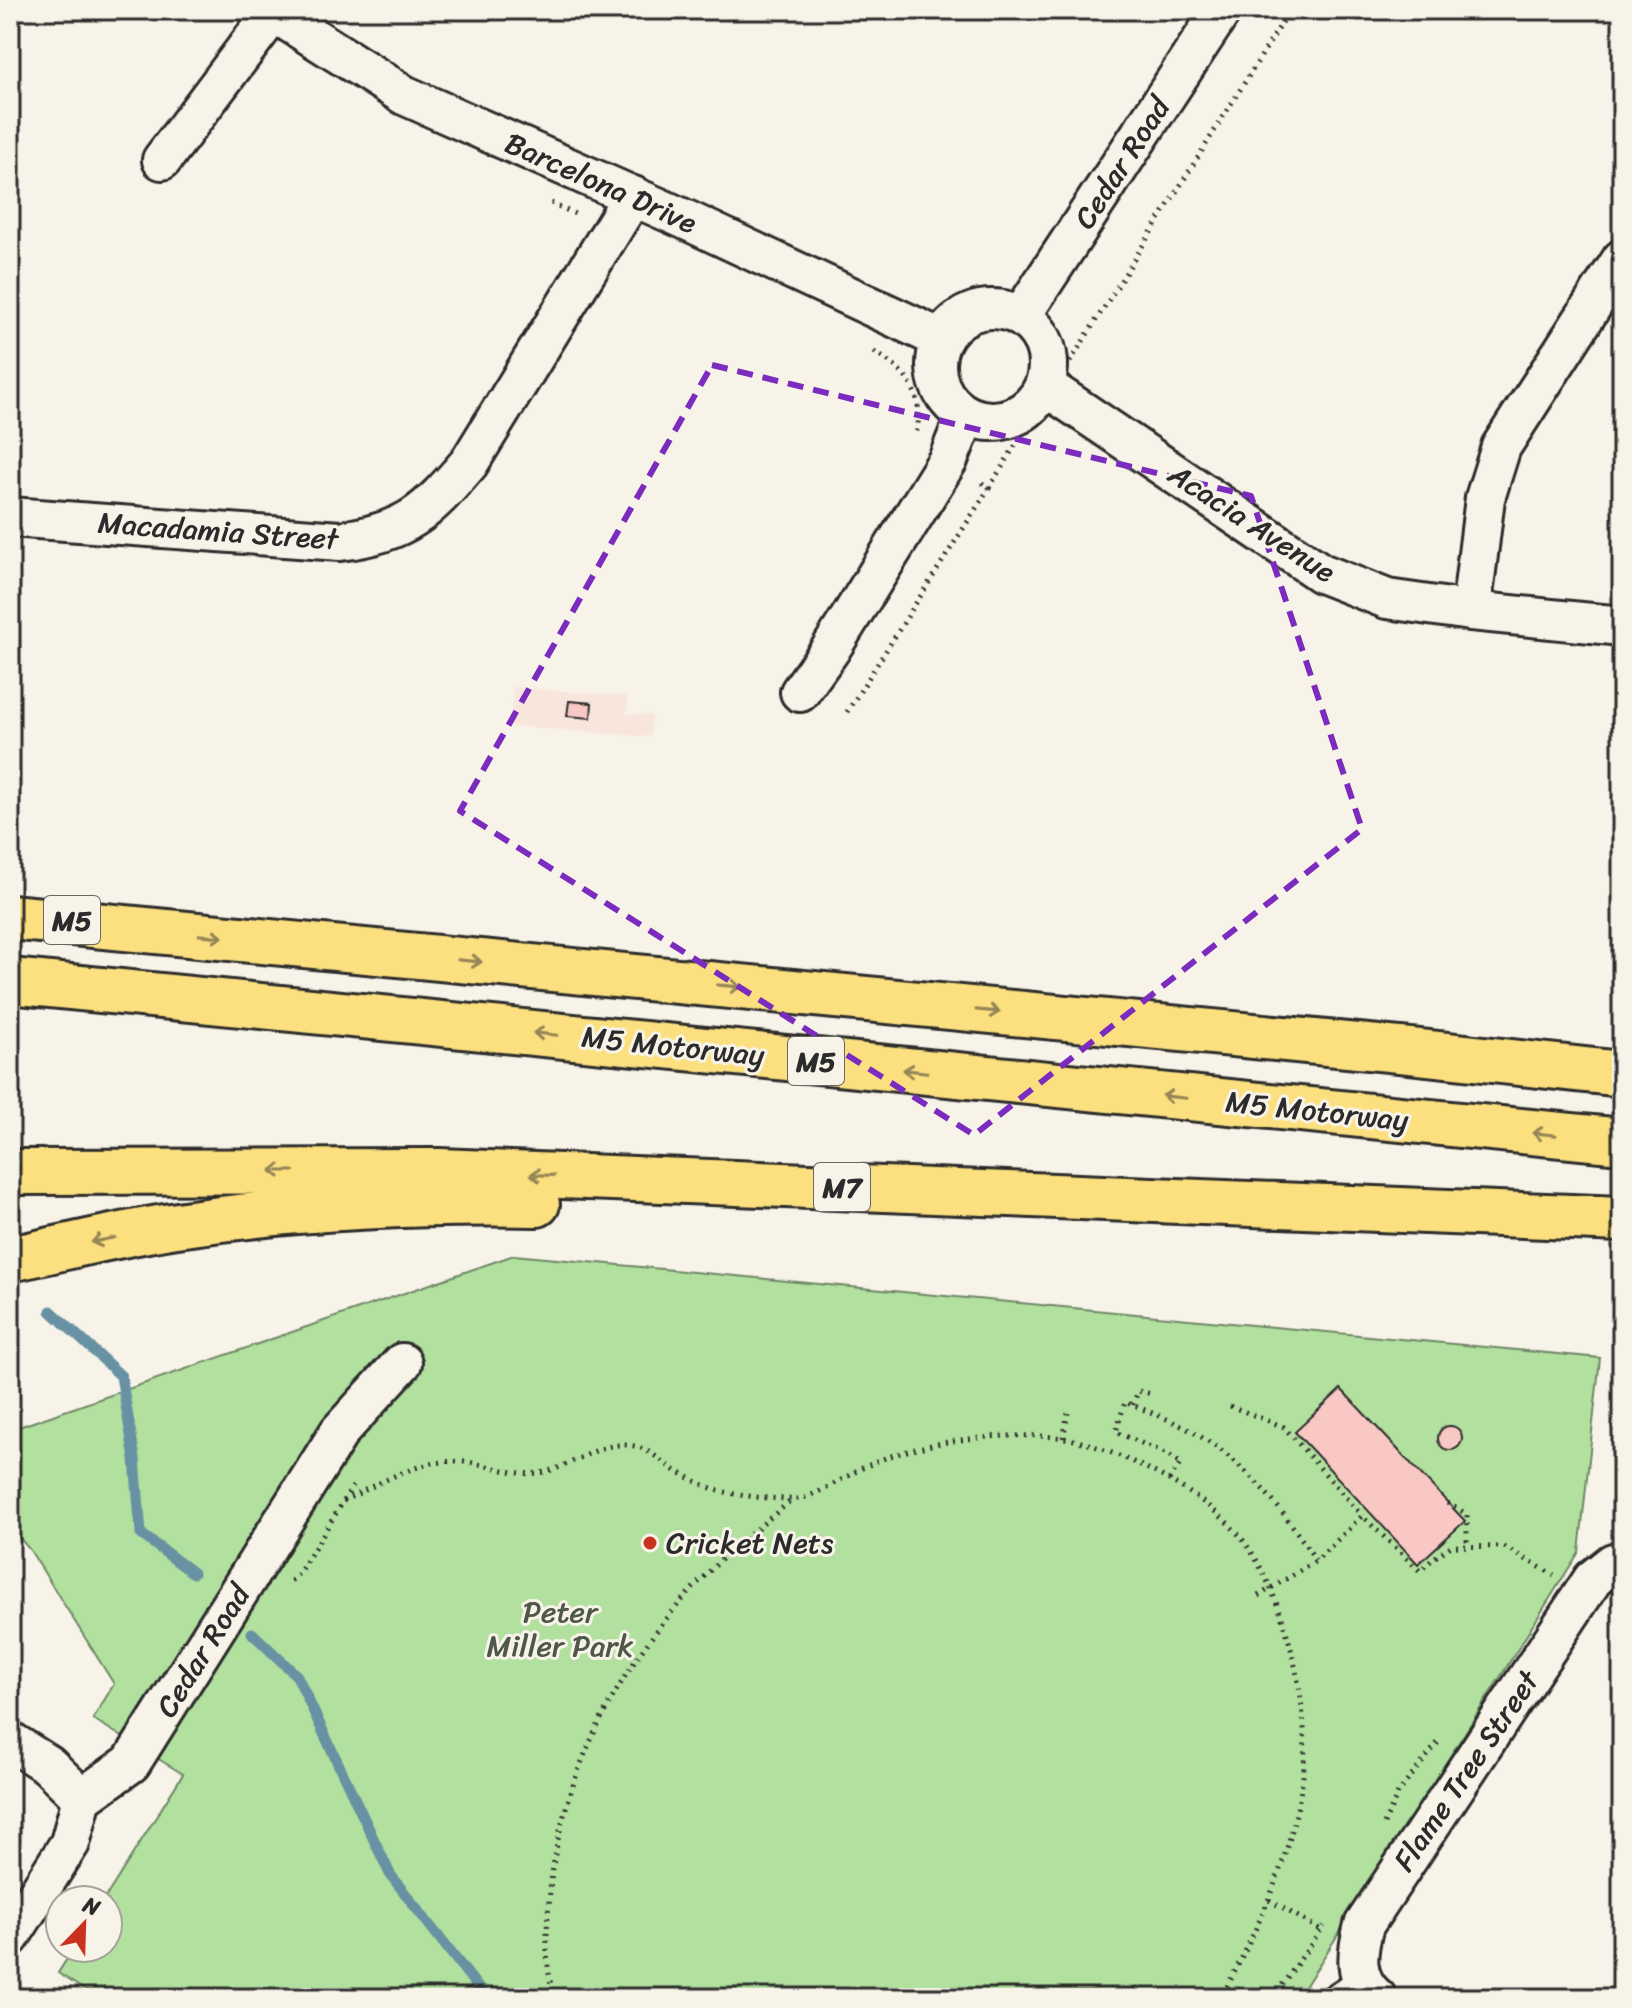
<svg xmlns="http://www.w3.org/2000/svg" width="1632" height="2008" viewBox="0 0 1632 2008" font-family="Sriracha,sans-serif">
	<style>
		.built { fill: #f8e6dd }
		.green { fill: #b2e09f; stroke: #6e8665; stroke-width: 2 }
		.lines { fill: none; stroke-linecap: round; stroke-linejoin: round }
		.stream { stroke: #6892a3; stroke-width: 11 }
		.building { fill: #f9c8c4; stroke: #2b2b2b; stroke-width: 2 }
		.lane-casing { stroke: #2b2b2b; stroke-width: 26 }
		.street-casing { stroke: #2b2b2b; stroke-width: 44 }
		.highway-casing { stroke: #2b2b2b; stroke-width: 50 }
		.path { stroke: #2b2b2b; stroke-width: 5; stroke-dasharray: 2 6; stroke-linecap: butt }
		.lane { stroke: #f7f3e8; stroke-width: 20 }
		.street { stroke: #f7f3e8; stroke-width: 38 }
		.highway { stroke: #fce080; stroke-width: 44 }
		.oneway { stroke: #948656 }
		.marked { fill: none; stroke: #7b2cbf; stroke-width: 6; stroke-dasharray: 16 10; stroke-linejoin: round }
		.poi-dot { fill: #c8321e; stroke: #f7f3e8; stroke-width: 3 }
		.labels { text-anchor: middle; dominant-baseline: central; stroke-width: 6; stroke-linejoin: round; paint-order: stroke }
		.shield { fill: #f7f3e8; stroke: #686764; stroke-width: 2 }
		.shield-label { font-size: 28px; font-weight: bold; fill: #2b2b2b }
		.street-label { font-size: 30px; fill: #2b2b2b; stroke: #f7f3e8 }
		.poi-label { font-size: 30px; fill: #2b2b2b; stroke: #f7f3e8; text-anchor: start }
		.park-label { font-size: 30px; fill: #4d5848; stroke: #f7f3e8 }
	</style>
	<rect width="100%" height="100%" fill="#f7f3e8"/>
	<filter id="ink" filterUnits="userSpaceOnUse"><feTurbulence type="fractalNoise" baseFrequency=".0125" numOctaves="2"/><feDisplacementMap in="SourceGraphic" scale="16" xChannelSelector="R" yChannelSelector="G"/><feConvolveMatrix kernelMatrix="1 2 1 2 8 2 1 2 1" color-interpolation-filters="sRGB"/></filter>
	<g filter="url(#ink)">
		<!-- built -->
		<polygon class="built" points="513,687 628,696 627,714 652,715 650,737 510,726"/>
		<!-- green -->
		<polygon class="green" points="514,1255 1600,1358 1579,1552 1298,1998 97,1998 58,1973 74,1948 108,1948 108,1900 104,1900 183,1774 93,1719 114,1684 30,1550 10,1527 10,1430"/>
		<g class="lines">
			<!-- stream -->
			<g class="stream">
				<polyline points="51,1311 121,1376 135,1459 141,1534 193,1573"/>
				<polyline points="252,1633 297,1676 390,1874 486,1998"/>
			</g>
		</g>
		<!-- building -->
		<g class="building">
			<polygon points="569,701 592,703 591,718 567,716"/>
			<polygon points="1341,1389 1465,1521 1418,1564 1295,1432"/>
			<circle cx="1450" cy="1438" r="12"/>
		</g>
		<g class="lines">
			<defs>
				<polyline id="lane" points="1329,1998 1361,1977"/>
				<g id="street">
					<polyline points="270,10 404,95 682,218 941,339"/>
					<polyline points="162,160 273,13"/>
					<circle cx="992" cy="365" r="56"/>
					<polyline points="1021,316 1222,10"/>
					<polyline points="1045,386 1321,573 1387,599 1471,611 1622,626"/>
					<path d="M10 517 340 541C407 532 426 513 469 463L633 196"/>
					<polyline points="1471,611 1485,498 1501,447 1622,259"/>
					<polyline points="800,692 830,650 948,460 966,415"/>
					<polyline points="10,1741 48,1765 82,1798"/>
					<polyline points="10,1937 70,1843 82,1798 131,1763 340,1431 402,1363"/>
					<path d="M1377 1998C1352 1978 1357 1952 1364 1925L1593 1579 1613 1563 1622 1561"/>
				</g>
				<g id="highway">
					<polyline points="10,917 1410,1051 1622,1074"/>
					<polyline points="10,981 1622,1141"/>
					<polyline points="10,1172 440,1171 1622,1219"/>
					<path d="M10 1259C68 1247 126 1232 184 1224 301 1207 419 1202 537 1204"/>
				</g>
			</defs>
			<!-- lane casing -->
			<use href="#lane" class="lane-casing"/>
			<!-- street casing -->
			<use href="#street" class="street-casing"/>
			<!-- highway casing -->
			<use href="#highway" class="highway-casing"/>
			<!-- path -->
			<g class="path">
				<polyline points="551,203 575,214"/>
				<path d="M874 352C907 371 926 395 916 434"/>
				<polyline points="1070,362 1290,10"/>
				<polyline points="989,488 1031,420"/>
				<polyline points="847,712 989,488 978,480"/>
				<polyline points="1133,1405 1138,1391 1152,1394"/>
				<polyline points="1230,1406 1284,1427 1362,1516"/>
				<polyline points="1063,1438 1068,1413"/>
				<path d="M1169 1480 1181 1463 1167 1454 1116 1432 1125 1402C1144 1410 1164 1417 1182 1426 1241 1456 1282 1507 1316 1561L1362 1516 1420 1571 1434 1558 1451 1546 1504 1547 1554 1575"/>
				<path d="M343 1501C383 1482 421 1457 466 1462 490 1465 514 1476 538 1473 573 1469 597 1439 634 1446 650 1449 664 1464 678 1472 692 1479 709 1489 725 1492 747 1497 774 1499 797 1499 812 1499 852 1472 869 1465 919 1441 1000 1432 1055 1437 1082 1439 1107 1451 1131 1461 1171 1479 1210 1502 1239 1535 1284 1588 1312 1708 1303 1776 1292 1855 1260 1925 1223 1994L1229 1998"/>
				<polyline points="1447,1503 1467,1514 1467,1547"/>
				<polyline points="291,1581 299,1573 353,1486"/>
				<polyline points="1258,1596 1316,1561"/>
				<polyline points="1384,1824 1398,1793 1440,1740"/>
				<polyline points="1269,1900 1321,1930 1324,1926"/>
				<path d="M555 1998C543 1964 547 1925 550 1890 563 1764 628 1648 719 1562 742 1540 768 1520 793 1499"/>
				<polyline points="1273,1998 1321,1930"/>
			</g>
			<!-- lane -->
			<use href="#lane" class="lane"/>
			<!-- street -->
			<use href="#street" class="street"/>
			<!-- highway -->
			<use href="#highway" class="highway"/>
		</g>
		<!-- one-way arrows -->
		<defs><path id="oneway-shaft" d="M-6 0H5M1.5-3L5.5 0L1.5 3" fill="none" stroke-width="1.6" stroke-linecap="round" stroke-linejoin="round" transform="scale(2)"/></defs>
		<g class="oneway">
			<use href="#oneway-shaft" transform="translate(211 936) rotate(5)"/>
			<use href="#oneway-shaft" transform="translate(470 961) rotate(5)"/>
			<use href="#oneway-shaft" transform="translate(729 986) rotate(5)"/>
			<use href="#oneway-shaft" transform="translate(988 1011) rotate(5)"/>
			<use href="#oneway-shaft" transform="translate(545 1034) rotate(-174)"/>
			<use href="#oneway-shaft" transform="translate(915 1071) rotate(-174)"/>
			<use href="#oneway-shaft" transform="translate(1174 1097) rotate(-174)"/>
			<use href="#oneway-shaft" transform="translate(1544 1134) rotate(-174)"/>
			<use href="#oneway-shaft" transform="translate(282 1171) rotate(180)"/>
			<use href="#oneway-shaft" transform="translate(542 1175) rotate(-178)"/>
			<use href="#oneway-shaft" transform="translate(103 1240) rotate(168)"/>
		</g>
	</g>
	<!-- marked area -->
	<path class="marked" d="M712 365 1251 496 1362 829 974 1135 460 811Z"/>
	<!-- markers -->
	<circle class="poi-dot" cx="650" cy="1543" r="8"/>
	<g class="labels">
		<!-- shield labels -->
		<g class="shield">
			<rect x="44" y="896" width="56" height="48" rx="6"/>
			<rect x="788" y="1037" width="56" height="48" rx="6"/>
			<rect x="814" y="1163" width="56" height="48" rx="6"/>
		</g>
		<g class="shield-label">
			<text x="72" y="920">M5</text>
			<text x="816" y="1061">M5</text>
			<text x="842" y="1187">M7</text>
		</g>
		<!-- street labels -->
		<g class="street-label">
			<text transform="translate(1122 163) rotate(-57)">Cedar Road</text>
			<text transform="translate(601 183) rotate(24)">Barcelona Drive</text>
			<text transform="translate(1252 523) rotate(33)">Acacia Avenue</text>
			<text transform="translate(218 531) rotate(4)">Macadamia Street</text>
			<text transform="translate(673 1046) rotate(6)">M5 Motorway</text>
			<text transform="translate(1317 1111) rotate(6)">M5 Motorway</text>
			<text transform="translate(203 1651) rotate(-58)">Cedar Road</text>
			<text transform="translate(1466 1771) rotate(-56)">Flame Tree Street</text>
		</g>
		<!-- poi labels -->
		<g class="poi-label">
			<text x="666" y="1543">Cricket Nets</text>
		</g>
		<!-- park labels -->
		<g class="park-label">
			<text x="560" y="1612">Peter<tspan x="560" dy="34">Miller Park</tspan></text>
		</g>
	</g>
	<!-- margin -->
	<rect width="1632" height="2008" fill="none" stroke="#f7f3e8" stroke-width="40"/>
	<rect x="20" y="20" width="1592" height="1968" fill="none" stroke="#2b2b2b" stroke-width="3" filter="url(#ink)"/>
	<!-- north arrow -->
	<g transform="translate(84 1924) rotate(23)"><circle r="38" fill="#f7f3e8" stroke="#a5a39c" stroke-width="2"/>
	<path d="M0-6L14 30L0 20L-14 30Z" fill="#c8321e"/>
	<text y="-12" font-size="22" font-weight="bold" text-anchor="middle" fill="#2b2b2b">N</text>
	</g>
</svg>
